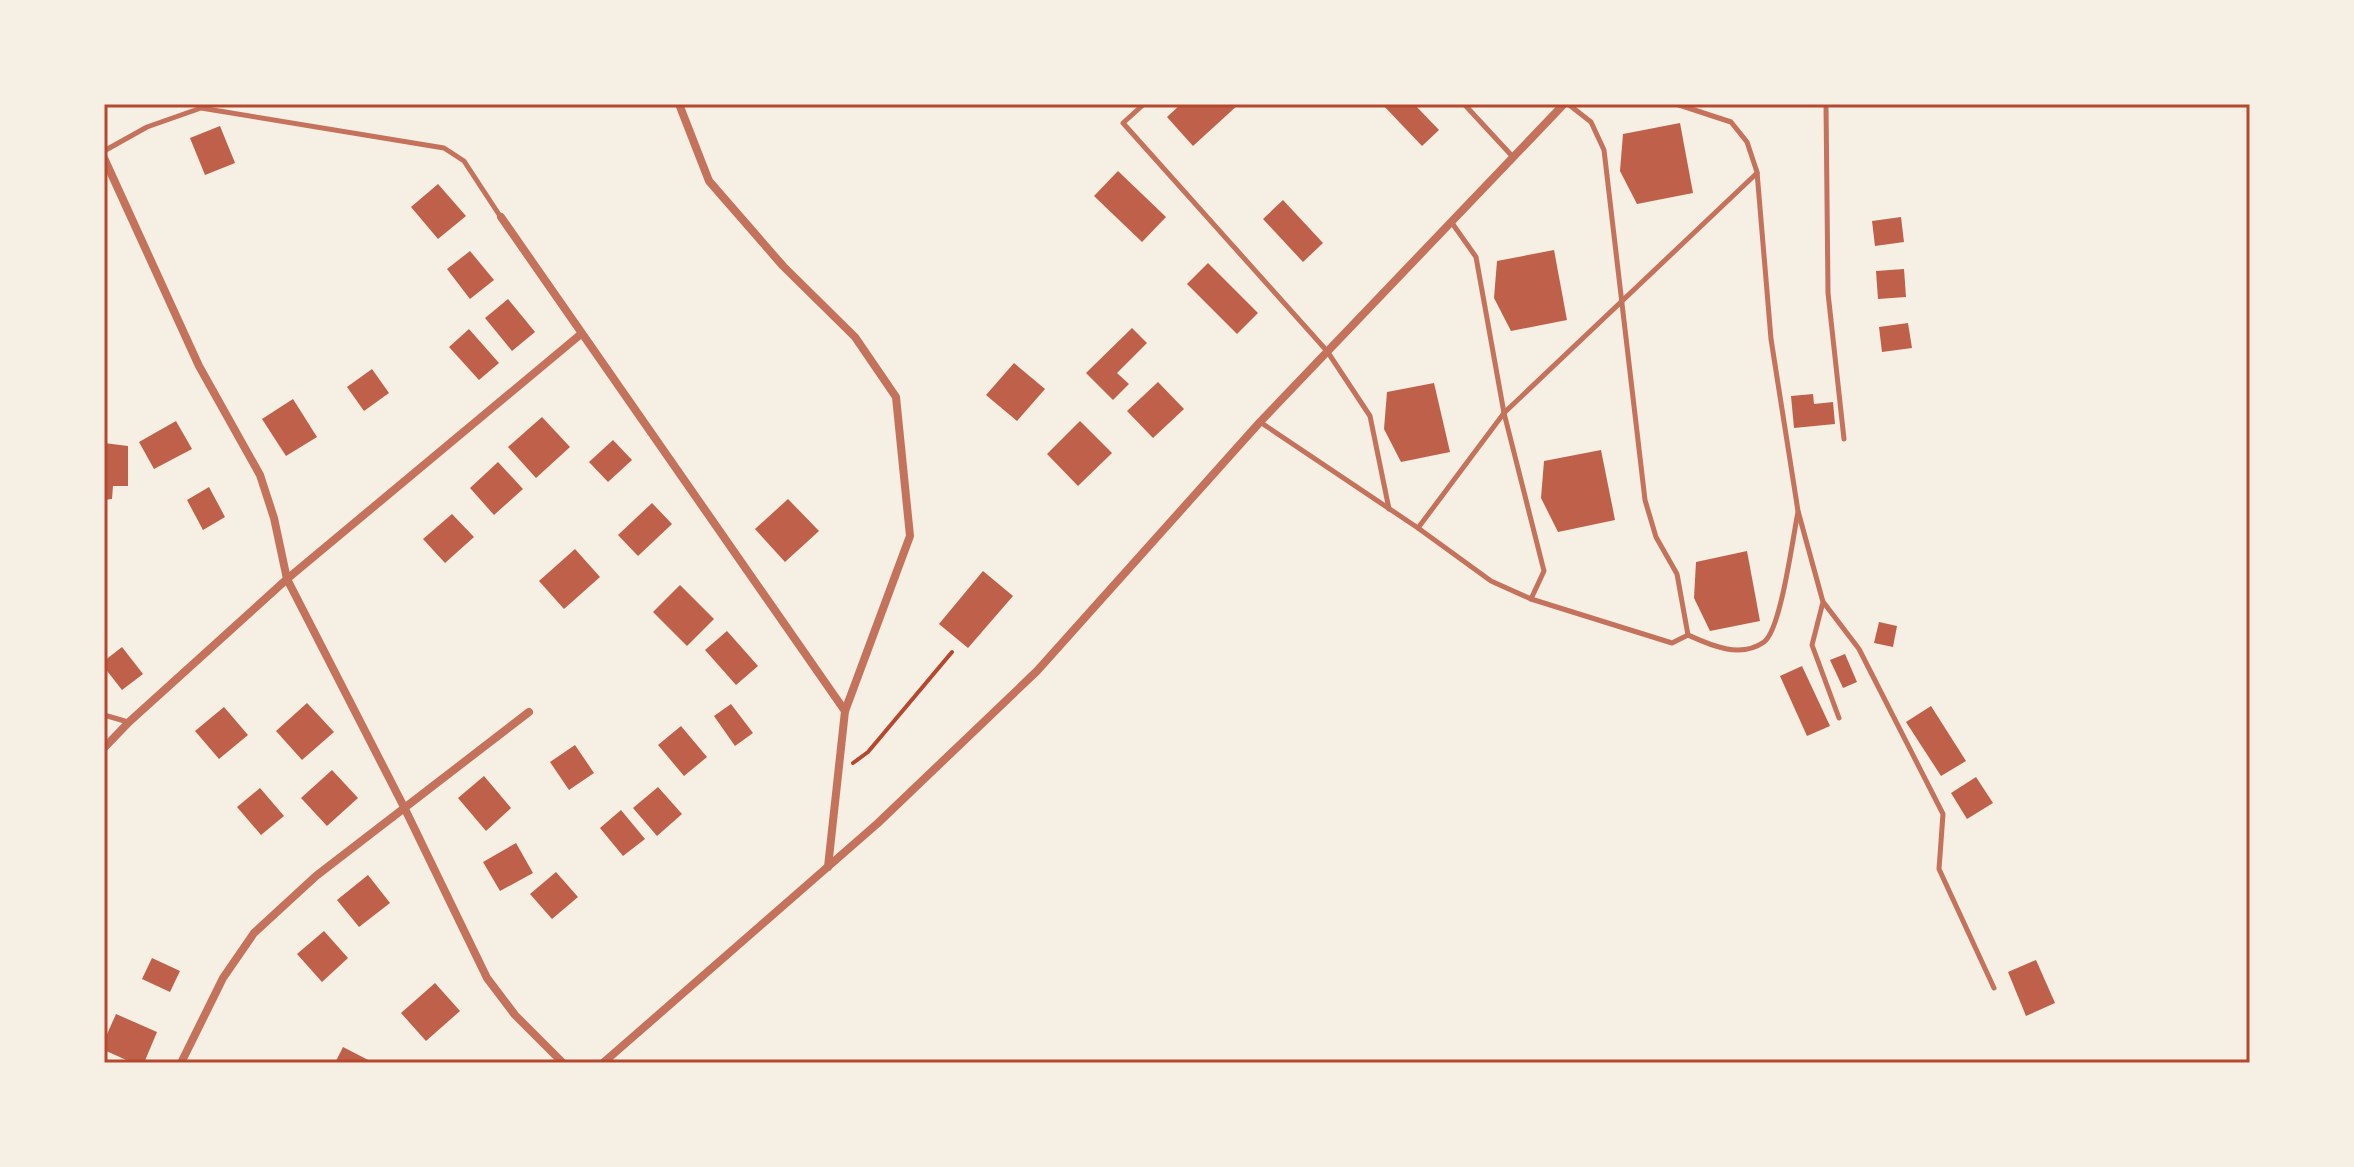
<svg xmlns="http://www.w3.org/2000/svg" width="2354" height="1167" viewBox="0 0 2354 1167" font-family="'Playfair Display',serif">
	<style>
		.building { fill: #bf614a }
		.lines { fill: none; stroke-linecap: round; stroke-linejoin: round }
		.path { stroke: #b5482f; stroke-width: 4 }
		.service { stroke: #c5725c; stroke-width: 5 }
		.minor { stroke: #c5725c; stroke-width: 8 }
		.neatline { fill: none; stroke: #b5482f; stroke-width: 3 }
	</style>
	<rect width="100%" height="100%" fill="#f6efe4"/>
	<!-- building -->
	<g class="building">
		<polygon points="1181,104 1239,104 1193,146 1167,117"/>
		<polygon points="1382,104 1414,104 1439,130 1422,146"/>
		<polygon points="1680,123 1693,193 1637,204 1620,171 1623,134"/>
		<polygon points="220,126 235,163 205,175 190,138"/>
		<polygon points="1118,171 1166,217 1142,242 1094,196"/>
		<polygon points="438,184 466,216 438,239 411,207"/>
		<polygon points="1283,200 1323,243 1303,262 1263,219"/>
		<polygon points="1901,217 1904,242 1875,246 1872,221"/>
		<polygon points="1554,250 1567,320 1511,331 1494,298 1497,261"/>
		<polygon points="470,251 494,280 470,299 447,269"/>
		<polygon points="1208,263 1258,313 1237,334 1187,284"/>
		<polygon points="1904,269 1906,297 1878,299 1876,271"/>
		<polygon points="508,299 535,332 512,351 485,318"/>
		<polygon points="1908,323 1912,348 1882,352 1879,327"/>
		<polygon points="1132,328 1147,343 1117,373 1129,384 1113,400 1086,373"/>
		<polygon points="469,329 499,363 479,380 449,347"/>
		<polygon points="1014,363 1045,389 1017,421 986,395"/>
		<polygon points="372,369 389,393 364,411 347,387"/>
		<polygon points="1158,382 1184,409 1153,438 1127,411"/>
		<polygon points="1434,383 1450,452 1401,462 1384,429 1387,392"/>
		<polygon points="1813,394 1814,404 1833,402 1835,424 1794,428 1791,396"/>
		<polygon points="293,399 317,437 286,456 262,419"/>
		<polygon points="542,417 570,447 536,478 508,447"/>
		<polygon points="176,421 192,449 154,469 139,442"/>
		<polygon points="1080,421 1112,453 1078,486 1047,454"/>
		<polygon points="613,440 632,460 608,482 589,462"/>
		<polygon points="104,443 128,446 128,486 113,486 112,499 104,500"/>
		<polygon points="1601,450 1615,520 1558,532 1541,498 1544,461"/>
		<polygon points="498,462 523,489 494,515 470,488"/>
		<polygon points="209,487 225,517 203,530 187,500"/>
		<polygon points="788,499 819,531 785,562 755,529"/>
		<polygon points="652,503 672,524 638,556 618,535"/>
		<polygon points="452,514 474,537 445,563 423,539"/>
		<polygon points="575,549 600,577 564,609 539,581"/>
		<polygon points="1747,551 1760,621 1710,631 1694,598 1696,562"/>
		<polygon points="983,571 1013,596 968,648 939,624"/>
		<polygon points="680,585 714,619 687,646 653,612"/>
		<polygon points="1879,622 1897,626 1893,647 1874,643"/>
		<polygon points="727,631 758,666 736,685 705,650"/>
		<polygon points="122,647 143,674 122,690 104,667 104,661"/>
		<polygon points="1845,654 1857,682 1843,688 1830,660"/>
		<polygon points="1802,666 1830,726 1807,736 1780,676"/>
		<polygon points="307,703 334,732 302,760 276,731"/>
		<polygon points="731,704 753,733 735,746 714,716"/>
		<polygon points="1931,706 1966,761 1941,776 1906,722"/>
		<polygon points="224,707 248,735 219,759 195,731"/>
		<polygon points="681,726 707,757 684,776 658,745"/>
		<polygon points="575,745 594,773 569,790 550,762"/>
		<polygon points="332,770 358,798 327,826 301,798"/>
		<polygon points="484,776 511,808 486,831 458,798"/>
		<polygon points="1976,777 1993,803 1967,819 1951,793"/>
		<polygon points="658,787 682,814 657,836 633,808"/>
		<polygon points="260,788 284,816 261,835 237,807"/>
		<polygon points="621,810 645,839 623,856 600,828"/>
		<polygon points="516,843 533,873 500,891 483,862"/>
		<polygon points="556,872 578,897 552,919 530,894"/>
		<polygon points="368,875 390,903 359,927 337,900"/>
		<polygon points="324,931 348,958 322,982 297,954"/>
		<polygon points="152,958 180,971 170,992 142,979"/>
		<polygon points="2036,960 2055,1003 2026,1016 2008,972"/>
		<polygon points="435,983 460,1011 426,1041 401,1013"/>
		<polygon points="116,1014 157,1032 144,1063 133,1063 104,1050 104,1041"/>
		<polygon points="343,1047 374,1063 335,1063"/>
	</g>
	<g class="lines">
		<!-- path -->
		<polyline class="path" points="853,763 868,752 952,652"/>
		<!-- service -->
		<g class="service">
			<polyline points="1144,104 1123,123 1327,351 1370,416 1389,509"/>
			<polyline points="1464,104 1513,157"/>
			<polyline points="1676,104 1731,122 1747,142 1757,172 1771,339 1798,511 1823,602 1812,645 1839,718"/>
			<polyline points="1826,104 1828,293 1844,439"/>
			<polyline points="104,151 147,127 201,108 444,148 464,161 500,216"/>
			<polyline points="1452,223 1476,257 1504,413 1544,571 1531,599"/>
			<polyline points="1260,422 1418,528 1491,581 1531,599 1672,643 1688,635 1677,574 1656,537 1645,500 1604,150 1591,122 1568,104"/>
			<polyline points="1418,528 1504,413 1757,173"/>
			<polyline points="1824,603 1859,649 1943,814 1939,869 1994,988"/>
			<path d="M1688 635C1710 645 1740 659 1764 642 1781 630 1793 536 1798 512"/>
			<polyline points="104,715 128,722"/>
		</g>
		<!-- minor -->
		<g class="minor">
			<polyline points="679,104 709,181 783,266 855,337 896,397 910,536 845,711 828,867"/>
			<polyline points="104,158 199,366 260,475 274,518 287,579 404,807 487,978 515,1015 563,1063"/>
			<polyline points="501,217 845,711"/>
			<polyline points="104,748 129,722 287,579 581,334"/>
			<polyline points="181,1063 223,978 254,933 316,876 529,712"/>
			<polyline points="603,1063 878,823 1037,671 1260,422 1564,104"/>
		</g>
	</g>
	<!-- border -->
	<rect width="2354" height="1167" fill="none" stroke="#f6efe4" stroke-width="212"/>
	<rect x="106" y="106" width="2142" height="955" class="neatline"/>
</svg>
